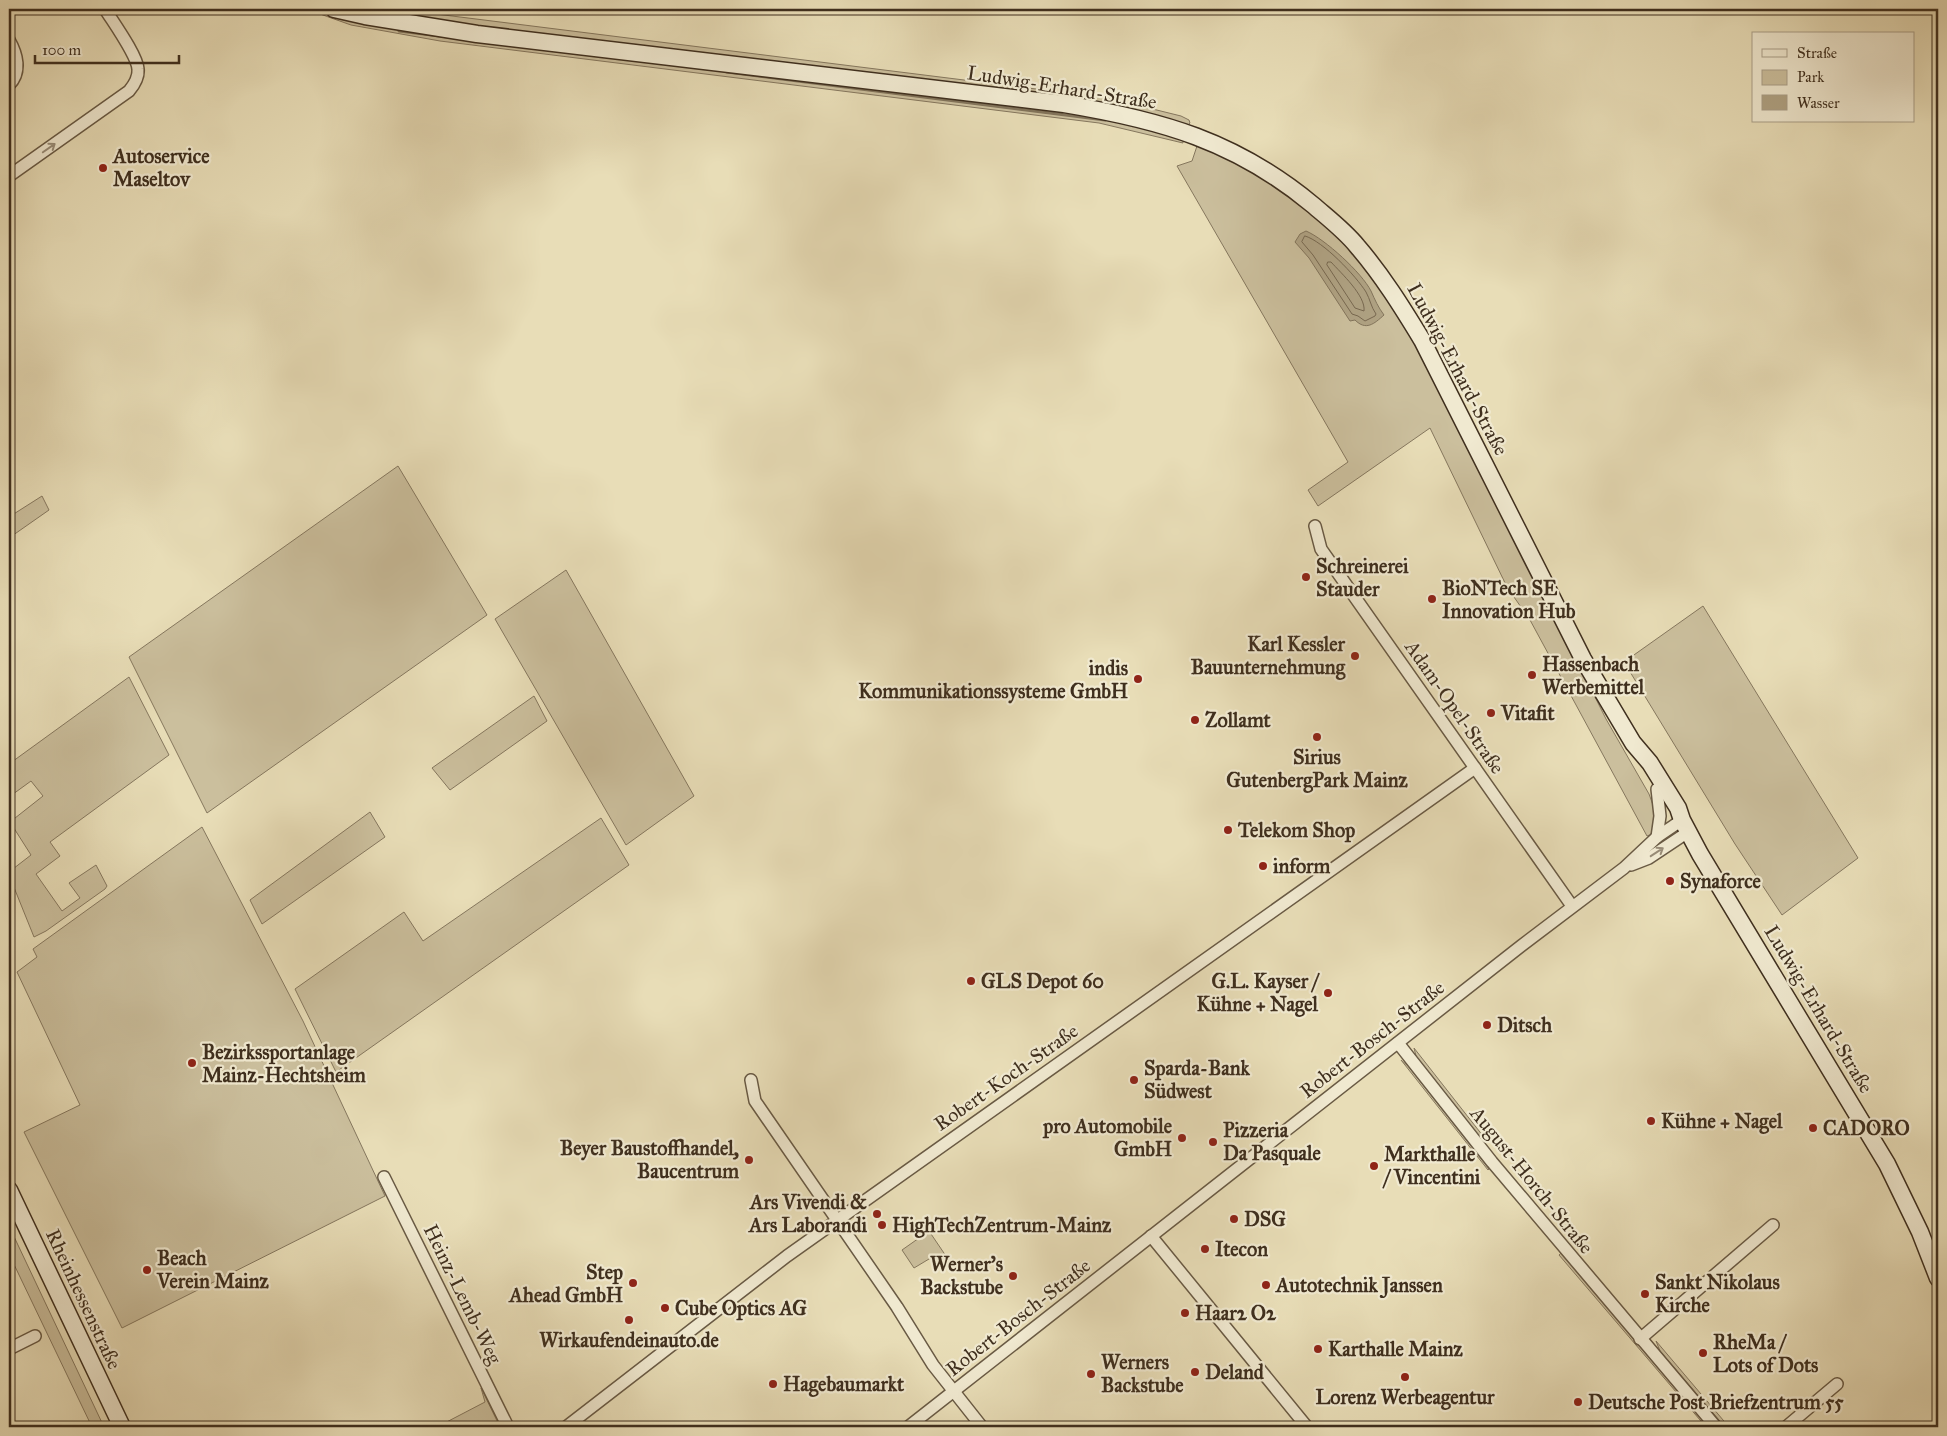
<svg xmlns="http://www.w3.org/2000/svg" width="1947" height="1436" viewBox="0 0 1947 1436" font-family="'IM FELL Great Primer',serif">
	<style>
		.green { fill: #cbbf9d; stroke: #85775e }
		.water { fill: #afa283; stroke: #82745b }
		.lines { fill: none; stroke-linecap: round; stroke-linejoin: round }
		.shore { stroke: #776850; stroke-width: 1 }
		.stream { stroke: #82745b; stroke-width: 3 }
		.minor-casing { stroke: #695a44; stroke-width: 14 }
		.secondary-casing { stroke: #3f2f1e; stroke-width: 19 }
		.minor { stroke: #f0e9d0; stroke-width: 11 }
		.secondary { stroke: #f0e9d0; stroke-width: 16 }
		.oneway { stroke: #988c77 }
		.poi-dot { fill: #8f2418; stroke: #f0e9d0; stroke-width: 2 }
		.labels { text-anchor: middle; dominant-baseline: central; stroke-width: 4.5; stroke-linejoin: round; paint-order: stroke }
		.street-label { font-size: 20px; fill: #3f2f1e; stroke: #f0e9d0 }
		.poi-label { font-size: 20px; font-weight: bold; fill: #3f2f1e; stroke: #f0e9d0; text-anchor: start }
	</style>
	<rect width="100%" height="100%" fill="#e8ddb7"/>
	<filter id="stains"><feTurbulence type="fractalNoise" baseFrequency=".004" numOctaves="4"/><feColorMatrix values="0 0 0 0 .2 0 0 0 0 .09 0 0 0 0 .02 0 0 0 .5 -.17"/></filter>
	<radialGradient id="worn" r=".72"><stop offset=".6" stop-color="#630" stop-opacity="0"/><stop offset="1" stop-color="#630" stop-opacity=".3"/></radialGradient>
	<!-- green -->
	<g class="green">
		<polygon points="306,9 314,9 352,21 410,32 1102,116 1183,137 1183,143 1099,123 440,41 351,25"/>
		<polygon points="380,9 413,9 436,14 1108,98 1181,116 1189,120 1190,123 1186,127 465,26 408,16"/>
		<polygon points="1202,144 1256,171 1314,213 1354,251 1384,289 1442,391 1606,719 1649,794 1657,816 1652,834 1647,836 1530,620 1507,587 1430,428 1318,506 1308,490 1348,462 1177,166 1192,161 1197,146"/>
		<polygon points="398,466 487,615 207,813 129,657"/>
		<polygon points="42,496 49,510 9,538 9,517"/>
		<polygon points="566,570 694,796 626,845 495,619"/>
		<polygon points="1703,606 1858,858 1782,915 1735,844 1624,662"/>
		<polygon points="129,677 169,755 50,842 60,856 36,874 62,911 80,898 69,883 96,865 107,886 105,889 46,931 34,937 9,875 9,872 31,855 10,822 43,796 31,781 9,797 9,764"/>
		<polygon points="534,696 547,721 450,790 432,768"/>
		<polygon points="370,812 385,837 262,924 250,900"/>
		<polygon points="601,818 629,865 336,1072 295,989 404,912 423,941"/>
		<polygon points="202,827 303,1021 385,1196 122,1328 24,1132 80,1105 17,972 37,957 33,949"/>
		<polygon points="1414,1048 1483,1136 1480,1138 1416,1056"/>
		<polygon points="1401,1060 1408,1066 1489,1169 1488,1170"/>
		<polygon points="9,1226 104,1427 92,1427 9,1254"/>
		<polygon points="929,1231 948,1259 940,1264 934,1256 914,1268 902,1250"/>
		<polygon points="1561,1253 1709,1427 1706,1427 1559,1255"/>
		<polygon points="1656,1341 1729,1427 1725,1427 1660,1351"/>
		<polygon points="481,1388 500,1427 437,1427 485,1402"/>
	</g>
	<!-- water -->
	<path class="water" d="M1306 231C1325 239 1362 273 1371 291 1375 300 1378 307 1384 315 1374 324 1366 331 1355 320L1350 321 1309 258 1295 242 1300 234Z"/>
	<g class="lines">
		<!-- shore -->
		<g class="shore">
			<path d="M1305 236C1323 241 1356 276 1366 292 1370 299 1371 307 1376 314L1375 316 1365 321 1358 316 1352 314 1313 255 1302 242Z"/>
			<path d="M1328 262H1331C1341 273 1366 296 1364 311L1355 308 1327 265Z"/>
		</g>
		<!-- stream -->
		<g class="stream">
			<polyline points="399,31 448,37"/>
			<polyline points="727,72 1105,120"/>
		</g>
		<defs>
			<g id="minor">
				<path d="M9 40C17 54 22 72 9 85"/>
				<path d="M9 176 129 91C134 85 139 78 138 69 137 55 113 22 105 9"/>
				<polyline points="1315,526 1321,549 1572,906"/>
				<polyline points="1657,789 1660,816 1657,837"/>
				<polyline points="1631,865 1649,858 1688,832"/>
				<polyline points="1398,1043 1492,1162 1716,1427"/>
				<polyline points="751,1080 755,1101 897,1307 933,1365 982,1427"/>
				<polyline points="384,1177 508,1427"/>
				<polyline points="1151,1236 1307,1427"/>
				<polyline points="1640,1339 1773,1225"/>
				<polyline points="9,1349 35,1336"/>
				<polyline points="566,1427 787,1256 1475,768"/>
				<polyline points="908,1427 1521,946 1624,868 1657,837 1682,820"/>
				<polyline points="1786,1427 1837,1384"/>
			</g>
			<g id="secondary">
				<path d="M334 9 365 16 477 34 1064 104C1161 120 1236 141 1313 205 1328 218 1345 231 1357 246 1382 275 1402 307 1422 340L1583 659 1633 743 1650 763 1678 808 1682 820 1700 854 1887 1164 1920 1232 1938 1278"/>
				<polyline points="9,1190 122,1427"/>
			</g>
		</defs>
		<!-- minor casing -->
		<use href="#minor" class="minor-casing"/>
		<!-- secondary casing -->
		<use href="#secondary" class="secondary-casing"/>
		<!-- minor -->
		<use href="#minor" class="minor"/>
		<!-- secondary -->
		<use href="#secondary" class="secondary"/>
	</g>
	<!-- one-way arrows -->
	<defs><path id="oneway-shaft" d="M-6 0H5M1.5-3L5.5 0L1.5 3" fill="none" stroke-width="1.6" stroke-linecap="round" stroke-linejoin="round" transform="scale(1.25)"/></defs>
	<g class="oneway">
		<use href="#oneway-shaft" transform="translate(49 148) rotate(-35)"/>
		<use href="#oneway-shaft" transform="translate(1657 852) rotate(-33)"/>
	</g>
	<!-- markers -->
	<g class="poi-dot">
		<circle cx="103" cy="168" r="5"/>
		<circle cx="1306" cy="577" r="5"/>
		<circle cx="1432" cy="599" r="5"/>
		<circle cx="1355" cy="656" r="5"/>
		<circle cx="1532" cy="675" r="5"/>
		<circle cx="1138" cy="679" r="5"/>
		<circle cx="1491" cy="713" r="5"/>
		<circle cx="1195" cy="720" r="5"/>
		<circle cx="1317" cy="737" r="5"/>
		<circle cx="1228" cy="830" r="5"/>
		<circle cx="1263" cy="866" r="5"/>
		<circle cx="1670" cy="881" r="5"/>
		<circle cx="971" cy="981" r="5"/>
		<circle cx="1328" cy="993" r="5"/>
		<circle cx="1487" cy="1025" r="5"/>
		<circle cx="192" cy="1063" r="5"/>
		<circle cx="1134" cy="1080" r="5"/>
		<circle cx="1651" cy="1121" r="5"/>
		<circle cx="1813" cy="1128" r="5"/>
		<circle cx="1182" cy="1138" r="5"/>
		<circle cx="1213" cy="1142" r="5"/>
		<circle cx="749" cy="1160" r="5"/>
		<circle cx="1374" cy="1166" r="5"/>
		<circle cx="877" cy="1214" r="5"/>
		<circle cx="1234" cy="1219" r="5"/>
		<circle cx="882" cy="1225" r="5"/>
		<circle cx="1205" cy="1249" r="5"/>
		<circle cx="147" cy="1270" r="5"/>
		<circle cx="1013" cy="1276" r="5"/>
		<circle cx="633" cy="1283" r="5"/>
		<circle cx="1266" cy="1285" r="5"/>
		<circle cx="1645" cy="1294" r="5"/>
		<circle cx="665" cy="1308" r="5"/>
		<circle cx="1185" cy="1313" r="5"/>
		<circle cx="629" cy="1320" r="5"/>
		<circle cx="1318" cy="1349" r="5"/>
		<circle cx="1703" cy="1353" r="5"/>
		<circle cx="1195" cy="1372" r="5"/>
		<circle cx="1091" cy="1374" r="5"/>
		<circle cx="1405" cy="1377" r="5"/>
		<circle cx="773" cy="1384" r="5"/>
		<circle cx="1578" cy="1402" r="5"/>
	</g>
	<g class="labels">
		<!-- street labels -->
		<g class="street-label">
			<text transform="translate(1062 87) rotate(9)">Ludwig-Erhard-Straße</text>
			<text transform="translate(1458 369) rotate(62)">Ludwig-Erhard-Straße</text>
			<text transform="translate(1455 707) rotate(55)">Adam-Opel-Straße</text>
			<text transform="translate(1819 1009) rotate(59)">Ludwig-Erhard-Straße</text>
			<text transform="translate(1372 1039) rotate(-38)">Robert-Bosch-Straße</text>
			<text transform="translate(1006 1077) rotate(-35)">Robert-Koch-Straße</text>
			<text transform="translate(1532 1180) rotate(51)">August-Horch-Straße</text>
			<text transform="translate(463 1294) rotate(64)">Heinz-Lemb-Weg</text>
			<text transform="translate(84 1299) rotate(65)">Rheinhessenstraße</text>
			<text transform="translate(1018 1317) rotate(-38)">Robert-Bosch-Straße</text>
		</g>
		<!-- poi labels -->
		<g class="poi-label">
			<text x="113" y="156">Autoservice<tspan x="113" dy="23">Maseltov</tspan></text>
			<text x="1316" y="566">Schreinerei<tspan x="1316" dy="23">Stauder</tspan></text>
			<text x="1442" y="588">BioNTech SE<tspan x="1442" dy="23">Innovation Hub</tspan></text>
			<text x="1345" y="644" text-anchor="end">Karl Kessler<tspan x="1345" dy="23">Bauunternehmung</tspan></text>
			<text x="1542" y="664">Hassenbach<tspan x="1542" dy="23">Werbemittel</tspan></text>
			<text x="1128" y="668" text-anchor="end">indis<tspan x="1128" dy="23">Kommunikationssysteme GmbH</tspan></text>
			<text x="1501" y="713">Vitafit</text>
			<text x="1205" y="720">Zollamt</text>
			<text x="1317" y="757" text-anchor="middle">Sirius<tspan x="1317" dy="23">GutenbergPark Mainz</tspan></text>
			<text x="1238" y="830">Telekom Shop</text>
			<text x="1273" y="866">inform</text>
			<text x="1680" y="881">Synaforce</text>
			<text x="981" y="981">GLS Depot 60</text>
			<text x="1318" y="981" text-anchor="end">G.L. Kayser /<tspan x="1318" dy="23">Kühne + Nagel</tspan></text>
			<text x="1497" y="1025">Ditsch</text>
			<text x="202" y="1052">Bezirkssportanlage<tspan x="202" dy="23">Mainz-Hechtsheim</tspan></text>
			<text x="1144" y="1068">Sparda-Bank<tspan x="1144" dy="23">Südwest</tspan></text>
			<text x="1661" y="1121">Kühne + Nagel</text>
			<text x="1172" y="1126" text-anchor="end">pro Automobile<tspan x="1172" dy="23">GmbH</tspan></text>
			<text x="1823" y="1128">CADORO</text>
			<text x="1223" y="1130">Pizzeria<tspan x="1223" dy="23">Da Pasquale</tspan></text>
			<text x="739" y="1148" text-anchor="end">Beyer Baustoffhandel,<tspan x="739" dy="23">Baucentrum</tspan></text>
			<text x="1384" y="1154">Markthalle<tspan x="1384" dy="23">/ Vincentini</tspan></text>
			<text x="867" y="1202" text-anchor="end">Ars Vivendi &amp;<tspan x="867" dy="23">Ars Laborandi</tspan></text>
			<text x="1244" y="1219">DSG</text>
			<text x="892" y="1225">HighTechZentrum-Mainz</text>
			<text x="1215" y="1249">Itecon</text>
			<text x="157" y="1258">Beach<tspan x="157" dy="23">Verein Mainz</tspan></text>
			<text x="1003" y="1264" text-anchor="end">Werner's<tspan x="1003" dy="23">Backstube</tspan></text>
			<text x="623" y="1272" text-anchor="end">Step<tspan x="623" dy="23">Ahead GmbH</tspan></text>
			<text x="1655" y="1282">Sankt Nikolaus<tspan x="1655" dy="23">Kirche</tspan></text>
			<text x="1276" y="1285">Autotechnik Janssen</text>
			<text x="675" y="1308">Cube Optics AG</text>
			<text x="1195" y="1313">Haar2 O2</text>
			<text x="629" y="1340" text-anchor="middle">Wirkaufendeinauto.de</text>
			<text x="1713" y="1342">RheMa /<tspan x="1713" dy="23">Lots of Dots</tspan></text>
			<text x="1328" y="1349">Karthalle Mainz</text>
			<text x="1101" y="1362">Werners<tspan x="1101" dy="23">Backstube</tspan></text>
			<text x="1205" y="1372">Deland</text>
			<text x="783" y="1384">Hagebaumarkt</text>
			<text x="1405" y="1397" text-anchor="middle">Lorenz Werbeagentur</text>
			<text x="1588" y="1402">Deutsche Post Briefzentrum 55</text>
		</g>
	</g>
	<!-- margin -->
	<rect width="1947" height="1436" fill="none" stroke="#e8ddb7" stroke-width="30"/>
	<rect x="10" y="10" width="1927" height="1416" fill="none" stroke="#3f2f1e" stroke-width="2.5"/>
	<rect x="15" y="15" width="1917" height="1406" fill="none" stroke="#3f2f1e"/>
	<!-- legend -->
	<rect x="1752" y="32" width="162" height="90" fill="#f0e9d0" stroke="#a99f89"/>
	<rect x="1762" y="49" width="25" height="8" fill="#f0e9d0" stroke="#a99f89"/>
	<text x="1797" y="58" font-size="15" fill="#3f2f1e">Straße</text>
	<rect x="1762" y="70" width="25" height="15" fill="#cbbf9d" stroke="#a99f89"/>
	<text x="1797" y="82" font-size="15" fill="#3f2f1e">Park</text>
	<rect x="1762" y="95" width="25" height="15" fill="#afa283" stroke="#a99f89"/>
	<text x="1797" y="108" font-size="15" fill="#3f2f1e">Wasser</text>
	<!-- scale -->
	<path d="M35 55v8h144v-8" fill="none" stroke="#3f2f1e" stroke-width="2.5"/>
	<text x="42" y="55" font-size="15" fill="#3f2f1e" stroke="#f0e9d0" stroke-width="4" paint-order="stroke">100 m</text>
	<rect width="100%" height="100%" filter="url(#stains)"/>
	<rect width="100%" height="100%" fill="url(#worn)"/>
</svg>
